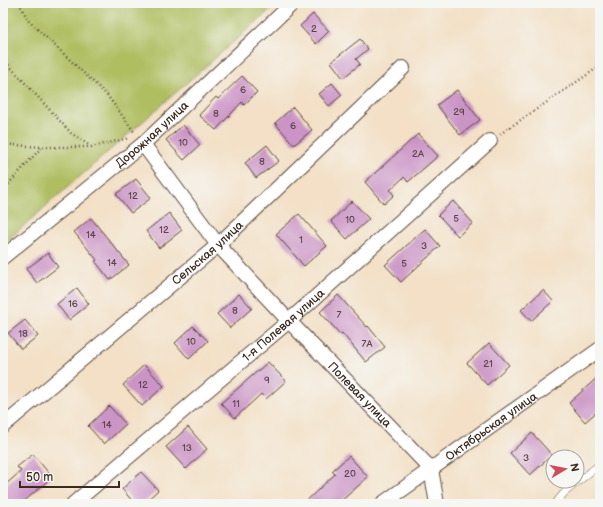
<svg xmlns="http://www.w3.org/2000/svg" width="603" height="507" viewBox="0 0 603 507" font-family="'Balsamiq Sans',sans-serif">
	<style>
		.green { fill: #afbe60; stroke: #75743f }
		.building { fill: #cb94c6 }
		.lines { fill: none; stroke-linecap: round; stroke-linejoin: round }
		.lane-casing { stroke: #574537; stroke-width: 8 }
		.street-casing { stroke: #574537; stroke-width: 16 }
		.path { stroke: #574537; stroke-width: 2.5; stroke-dasharray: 1 3; stroke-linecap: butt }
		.lane { stroke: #fff; stroke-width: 7 }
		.street { stroke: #fff; stroke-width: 14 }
		.labels { text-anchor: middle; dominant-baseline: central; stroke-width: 3; stroke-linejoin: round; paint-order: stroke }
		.number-label { font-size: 10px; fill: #5f4448 }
		.street-label { font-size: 12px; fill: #3b2a1e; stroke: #f6f6f2 }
	</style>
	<rect width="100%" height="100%" fill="#f6f6f2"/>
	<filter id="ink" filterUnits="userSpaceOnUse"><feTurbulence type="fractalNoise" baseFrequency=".025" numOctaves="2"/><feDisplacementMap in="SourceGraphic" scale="8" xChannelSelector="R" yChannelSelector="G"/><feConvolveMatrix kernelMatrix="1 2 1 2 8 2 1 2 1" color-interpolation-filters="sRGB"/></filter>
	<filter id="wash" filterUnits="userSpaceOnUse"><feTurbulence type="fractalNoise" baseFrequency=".012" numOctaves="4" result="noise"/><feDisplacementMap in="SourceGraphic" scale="16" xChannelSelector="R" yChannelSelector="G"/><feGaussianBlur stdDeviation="0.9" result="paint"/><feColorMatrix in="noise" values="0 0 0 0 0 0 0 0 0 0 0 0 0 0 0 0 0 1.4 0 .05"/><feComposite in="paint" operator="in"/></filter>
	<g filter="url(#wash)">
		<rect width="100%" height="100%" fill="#f3e0c6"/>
		<!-- green -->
		<polygon class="green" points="3,3 278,3 3,244"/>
		<g id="blocks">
			<!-- building -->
			<g class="building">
				<polygon points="313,14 329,31 316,44 300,26"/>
				<polygon points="360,39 368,49 356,59 360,64 343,78 331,62"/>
				<polygon points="242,76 257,92 244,105 242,102 216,130 199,115 216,97 218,99"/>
				<polygon points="332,83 342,95 329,106 319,94"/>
				<polygon points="457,90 480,120 460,135 437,105"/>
				<polygon points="293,107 312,130 294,145 275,123"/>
				<polygon points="183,125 200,145 184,160 166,140"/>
				<polygon points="418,134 438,156 408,182 404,177 390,190 394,195 384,204 365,182"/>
				<polygon points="267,145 279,161 256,178 245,163"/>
				<polygon points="136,179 151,198 131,213 116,194"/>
				<polygon points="352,201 369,219 347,239 331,221"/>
				<polygon points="453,201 473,223 458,236 438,215"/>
				<polygon points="169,213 182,230 159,248 146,231"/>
				<polygon points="299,214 327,246 304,266 276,234"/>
				<polygon points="91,218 129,265 110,280 95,261 97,260 74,232"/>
				<polygon points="425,229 440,246 401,282 385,265"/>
				<polygon points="48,253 58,267 37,283 26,269"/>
				<polygon points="77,288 89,304 69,320 57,304"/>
				<polygon points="543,290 553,301 531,321 521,310"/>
				<polygon points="239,294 252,308 230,328 217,314"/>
				<polygon points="338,295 367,327 368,326 385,347 366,362 342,333 340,334 320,312"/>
				<polygon points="25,320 38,336 21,349 8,333"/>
				<polygon points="193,326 208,341 189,359 175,343"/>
				<polygon points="489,343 509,365 487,385 467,363"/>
				<polygon points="268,362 286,381 266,399 261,394 235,418 221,403"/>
				<polygon points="144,365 164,386 142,406 123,385"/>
				<polygon points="600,375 600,409 585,422 569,403"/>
				<polygon points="109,406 126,424 104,444 88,426"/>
				<polygon points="188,427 207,449 186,469 166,447"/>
				<polygon points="532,433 552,455 530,475 510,453"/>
				<polygon points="33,454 52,477 21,504 3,504 3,487 21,471 17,467"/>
				<polygon points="349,456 368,477 338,504 303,504 335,474 332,471"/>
				<polygon points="141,472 158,490 143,504 135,504 122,489"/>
			</g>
		</g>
	</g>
	<g filter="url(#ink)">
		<use href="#blocks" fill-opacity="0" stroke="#574537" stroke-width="1"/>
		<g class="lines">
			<defs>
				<polyline id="lane" points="555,504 564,493 600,464"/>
				<g id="street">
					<path id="s1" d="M143 144 218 245 289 321 431 469 437 504"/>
					<path id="s2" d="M3 257 143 144 293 3"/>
					<path id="s3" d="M3 426 218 245 403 68"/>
					<path id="s4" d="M73 504 289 321 490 141"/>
					<path id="s5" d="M382 504 600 349"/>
				</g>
			</defs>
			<!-- lane casing -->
			<use href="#lane" class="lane-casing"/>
			<!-- street casing -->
			<use href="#street" class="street-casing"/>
			<!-- path -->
			<g class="path">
				<polyline points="19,3 29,21 107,95 135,133"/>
				<polyline points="3,59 71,133 90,146"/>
				<polyline points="500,134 600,66"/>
				<polyline points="3,144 41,147 91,147 129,138"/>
				<polyline points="3,190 41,148"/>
			</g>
			<!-- lane -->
			<use href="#lane" class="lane"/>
			<!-- street -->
			<use href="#street" class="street"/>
		</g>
	</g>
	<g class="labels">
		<!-- number labels -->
		<g class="number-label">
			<text x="314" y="29">2</text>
			<text x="243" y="90">6</text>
			<text x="459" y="112">29</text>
			<text x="216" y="114">8</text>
			<text x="293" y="126">6</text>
			<text x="183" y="143">10</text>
			<text x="418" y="154">2А</text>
			<text x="262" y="162">8</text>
			<text x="133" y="196">12</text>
			<text x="456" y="219">5</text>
			<text x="350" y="220">10</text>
			<text x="164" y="230">12</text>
			<text x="91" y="235">14</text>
			<text x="301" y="240">1</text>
			<text x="424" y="246">3</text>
			<text x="112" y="263">14</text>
			<text x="404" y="264">5</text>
			<text x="73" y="304">16</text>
			<text x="235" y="311">8</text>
			<text x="339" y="315">7</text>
			<text x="23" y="334">18</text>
			<text x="191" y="342">10</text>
			<text x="367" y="344">7А</text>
			<text x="488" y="364">21</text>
			<text x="267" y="380">9</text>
			<text x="143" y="385">12</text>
			<text x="236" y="404">11</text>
			<text x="107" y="425">14</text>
			<text x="187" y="448">13</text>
			<text x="526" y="458">3</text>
			<text x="350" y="474">20</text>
		</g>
		<!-- street labels -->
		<g class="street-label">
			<text stroke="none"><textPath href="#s2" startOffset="193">Дорожная улица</textPath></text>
			<text stroke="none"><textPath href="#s3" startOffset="268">Сельская улица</textPath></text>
			<text stroke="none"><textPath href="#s4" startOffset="276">1-я Полевая улица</textPath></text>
			<text stroke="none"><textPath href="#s1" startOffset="332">Полевая улица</textPath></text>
			<text stroke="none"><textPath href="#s5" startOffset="134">Октябрьская улица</textPath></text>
		</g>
	</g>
	<!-- margin -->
	<rect width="603" height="507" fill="none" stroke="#f6f6f2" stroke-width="16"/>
	<!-- north arrow -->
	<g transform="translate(565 469) rotate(80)"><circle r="19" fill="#f6f6f2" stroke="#aba49d"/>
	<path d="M0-3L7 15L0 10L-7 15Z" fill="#d1495b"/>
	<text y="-6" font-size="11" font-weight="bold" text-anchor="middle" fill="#3b2a1e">N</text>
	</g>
	<!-- scale -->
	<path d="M20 481v6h99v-6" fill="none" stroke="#3b2a1e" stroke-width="2"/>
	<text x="26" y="481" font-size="12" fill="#3b2a1e" stroke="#f6f6f2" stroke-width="3" paint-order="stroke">50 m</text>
</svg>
